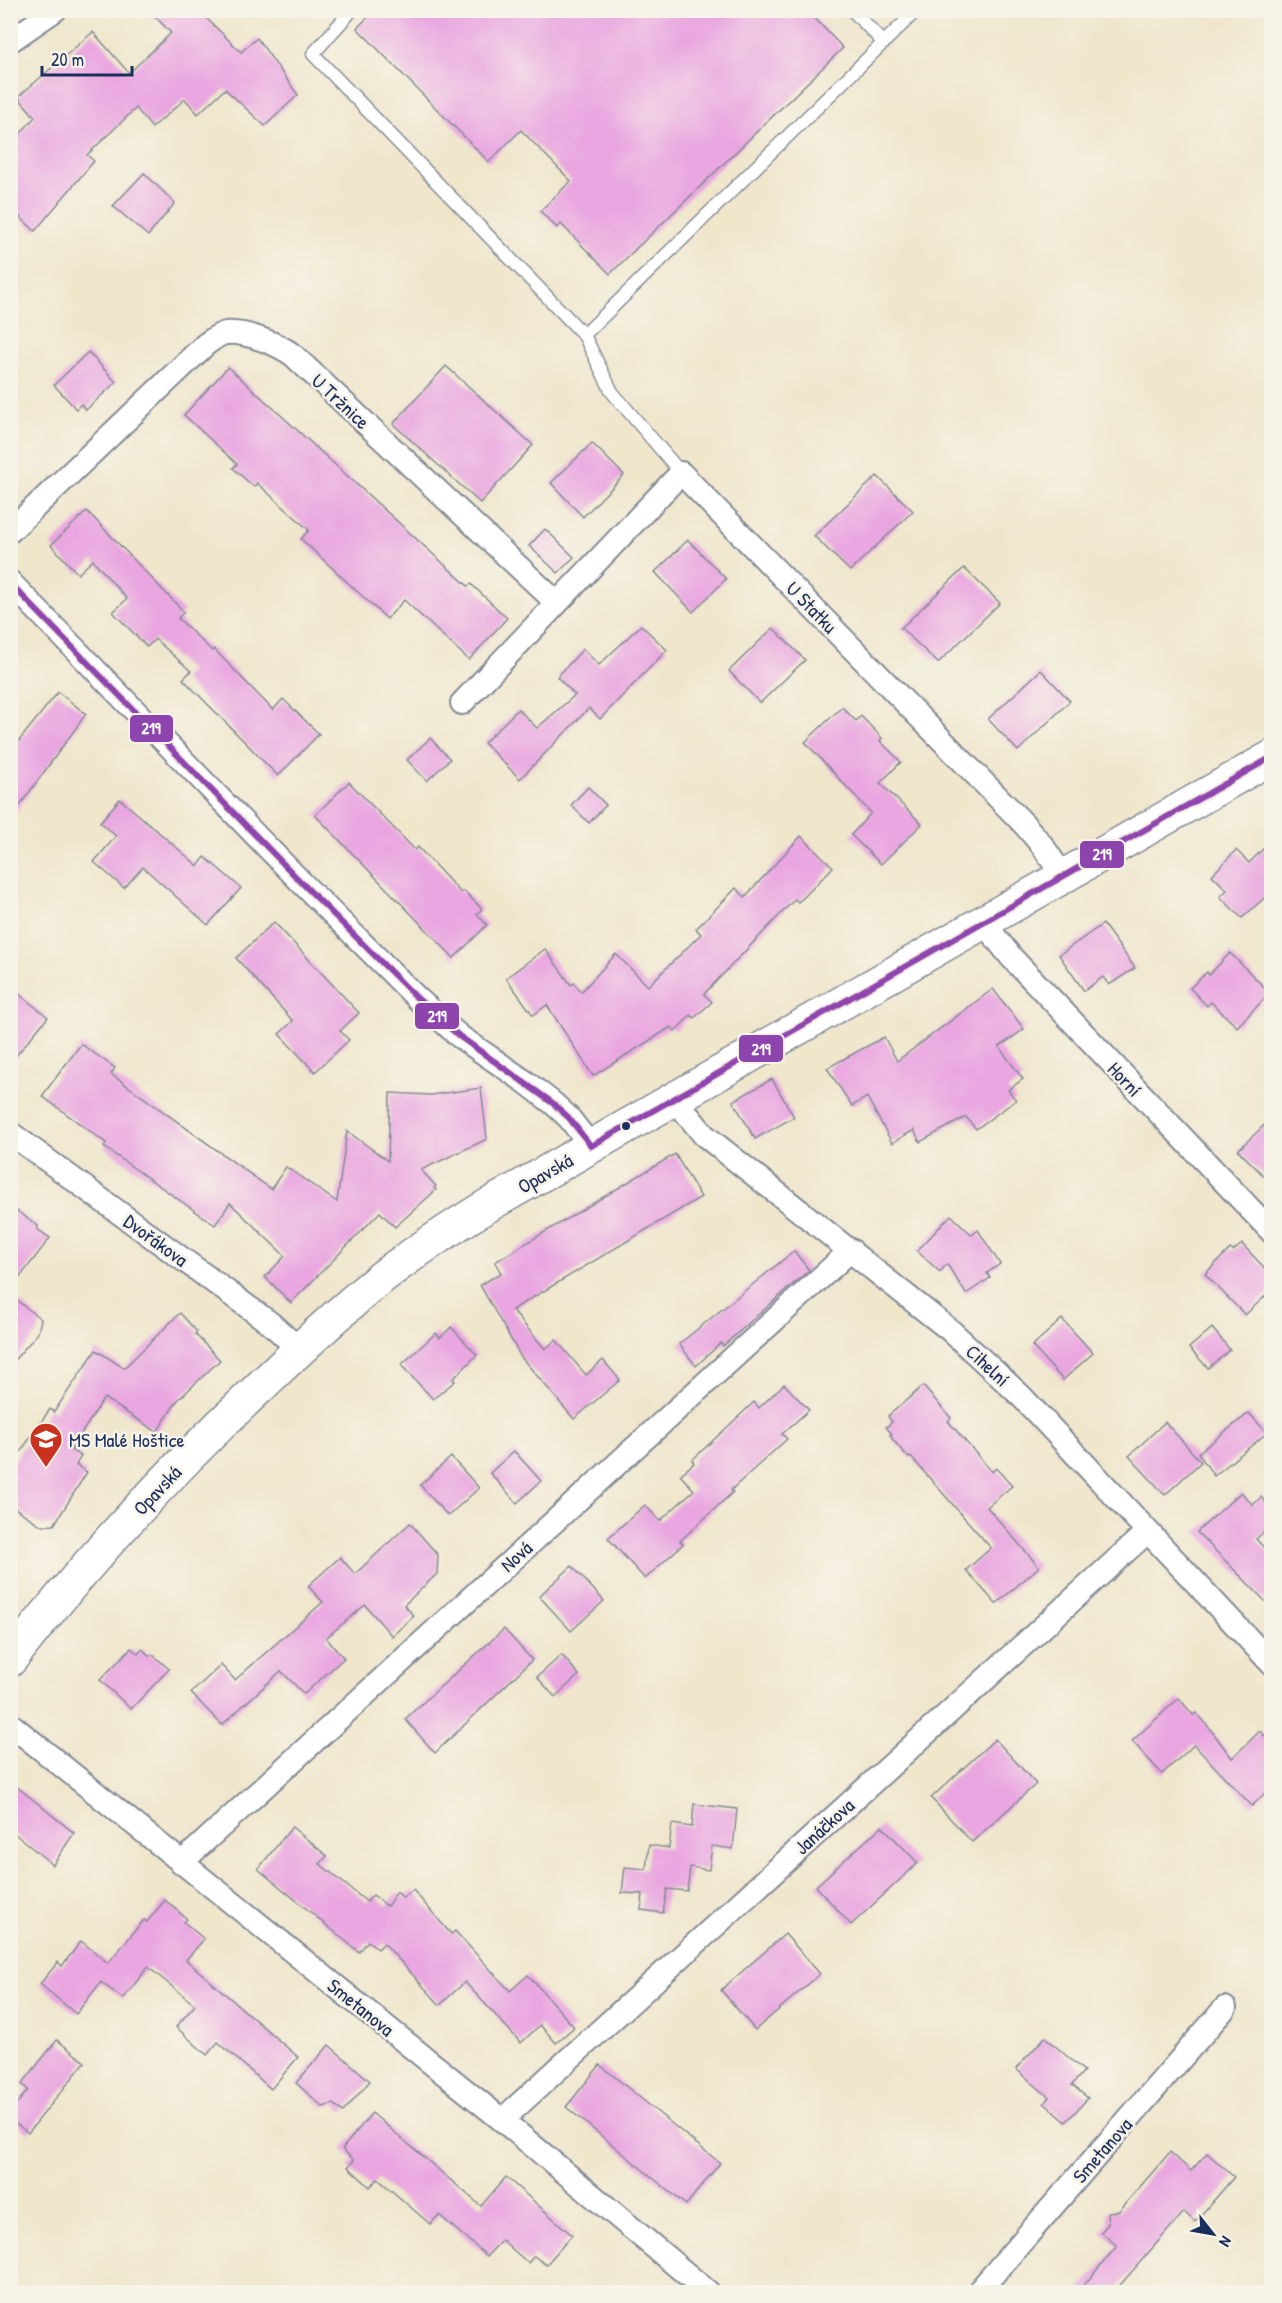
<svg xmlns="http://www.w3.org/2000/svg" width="1282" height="2303" viewBox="0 0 1282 2303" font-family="'Patrick Hand',sans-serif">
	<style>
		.building { fill: #e9a6e0 }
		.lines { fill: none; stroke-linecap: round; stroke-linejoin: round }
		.service-casing { stroke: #858a95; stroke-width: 15 }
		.minor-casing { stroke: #858a95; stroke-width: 26 }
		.primary-casing { stroke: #858a95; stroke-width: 36 }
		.service { stroke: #fff; stroke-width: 12 }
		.minor { stroke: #fff; stroke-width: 22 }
		.primary { stroke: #fff; stroke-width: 33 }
		.bus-1-casing { stroke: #f7f3e8; stroke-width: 10 }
		.bus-1 { stroke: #8e44ad; stroke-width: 6 }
		.bus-dot { fill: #1b2f5e; stroke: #f7f3e8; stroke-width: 2 }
		.labels { text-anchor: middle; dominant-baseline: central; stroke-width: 5; stroke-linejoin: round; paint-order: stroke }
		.street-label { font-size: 20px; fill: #1b2f5e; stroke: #f7f3e8 }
		.poi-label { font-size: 20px; fill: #1b2f5e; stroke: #f7f3e8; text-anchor: start }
		.line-badge { stroke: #f7f3e8; stroke-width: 2 }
		.badge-label { font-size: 16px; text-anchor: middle; font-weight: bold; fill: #fff }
	</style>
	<rect width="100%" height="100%" fill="#f7f3e8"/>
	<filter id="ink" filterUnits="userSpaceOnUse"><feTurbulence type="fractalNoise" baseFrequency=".0167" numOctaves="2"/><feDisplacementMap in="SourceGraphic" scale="12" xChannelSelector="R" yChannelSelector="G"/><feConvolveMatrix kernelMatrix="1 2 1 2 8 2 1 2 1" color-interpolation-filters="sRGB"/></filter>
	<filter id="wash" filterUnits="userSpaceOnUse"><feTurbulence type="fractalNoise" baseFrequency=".008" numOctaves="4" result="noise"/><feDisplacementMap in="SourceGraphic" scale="24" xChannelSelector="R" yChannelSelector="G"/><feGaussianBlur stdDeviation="1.35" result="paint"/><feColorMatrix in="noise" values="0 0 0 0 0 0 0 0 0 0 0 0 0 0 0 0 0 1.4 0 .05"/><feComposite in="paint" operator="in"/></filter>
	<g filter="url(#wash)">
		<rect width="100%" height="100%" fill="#efe6cc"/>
		<g id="blocks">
			<!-- building -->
			<g class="building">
				<polygon points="149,10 198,10 241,52 257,38 298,95 265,126 225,89 198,114 185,99 152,128 136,108 87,155 94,161 35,231 10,208 10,145 35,117 18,97 93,32 129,73 171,33"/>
				<polygon points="375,10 807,10 843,48 610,274 561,224 557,228 540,211 571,181 521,130 489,162 357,28"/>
				<polygon points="144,173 175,203 148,236 113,206"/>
				<polygon points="88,352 116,382 86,410 81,404 76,409 54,385"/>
				<polygon points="446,366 533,445 480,503 393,424"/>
				<polygon points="228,367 468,586 471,584 507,618 469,660 404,600 387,619 301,539 309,530 257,483 254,487 233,468 237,464 184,415"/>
				<polygon points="592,443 624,475 583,517 551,483"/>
				<polygon points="877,476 913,511 850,571 814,536"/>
				<polygon points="87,511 184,612 178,618 212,651 214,649 273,710 283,699 319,734 278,776 183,679 191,671 155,639 147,647 113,612 127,599 93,560 78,574 51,545"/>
				<polygon points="545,529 574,557 558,573 529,546"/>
				<polygon points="688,540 726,579 693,612 655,572"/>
				<polygon points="964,568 1000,603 938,663 901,628"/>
				<polygon points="641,625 667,650 600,719 589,708 520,779 484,743 518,709 537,728 575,695 557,677 583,649 599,665"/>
				<polygon points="773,628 805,660 760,703 729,671"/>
				<polygon points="1041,670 1070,701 1018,751 988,719"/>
				<polygon points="58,692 86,714 10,819 10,752"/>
				<polygon points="842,707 856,721 861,716 882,738 880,741 901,762 880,783 922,824 881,864 851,835 871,813 805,742"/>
				<polygon points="430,738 450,759 427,781 407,760"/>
				<polygon points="349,782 415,850 418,847 461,893 464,891 482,909 477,914 487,925 454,958 315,815"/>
				<polygon points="588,787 606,805 589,823 571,805"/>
				<polygon points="120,799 198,866 205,857 241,888 208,925 143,867 124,888 94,862 116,836 100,822"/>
				<polygon points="801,836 833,867 805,896 798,902 795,899 704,994 712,1002 694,1018 691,1015 675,1031 671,1027 593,1076 547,1005 533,1015 506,978 545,949 571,985 574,983 581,992 616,954 648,986 701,934 696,929 736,888 745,897"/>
				<polygon points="1272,840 1272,891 1242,918 1220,897 1227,890 1212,875 1236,850 1249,863"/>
				<polygon points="274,922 359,1013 340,1031 349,1040 315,1072 279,1034 293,1021 236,958"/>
				<polygon points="1103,924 1135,968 1109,985 1103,977 1084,991 1059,955"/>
				<polygon points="1230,953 1270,993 1237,1027 1211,1002 1207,1006 1190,988 1207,972 1209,975"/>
				<polygon points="10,987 48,1017 10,1063"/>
				<polygon points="993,989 1024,1029 999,1047 1023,1079 1008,1090 1016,1100 976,1129 966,1117 920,1142 914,1130 892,1143 867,1097 852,1106 827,1068 884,1037 897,1061"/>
				<polygon points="81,1044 115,1068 111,1074 271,1189 286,1167 337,1202 347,1131 388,1161 390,1093 431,1095 481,1088 487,1139 421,1170 436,1186 434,1188 436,1190 395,1227 380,1212 291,1303 265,1277 285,1256 230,1203 215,1225 104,1147 106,1143 42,1096"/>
				<polygon points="772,1079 794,1117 755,1139 733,1101"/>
				<polygon points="1272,1118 1272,1184 1238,1150"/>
				<polygon points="675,1154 701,1197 512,1310 545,1349 556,1340 586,1375 603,1360 620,1380 574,1419 521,1357 480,1285 501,1273 495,1262"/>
				<polygon points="10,1206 38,1226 37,1229 50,1238 10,1290"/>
				<polygon points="951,1215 972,1235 978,1230 1000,1264 987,1273 990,1278 966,1294 947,1264 940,1272 917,1251"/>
				<polygon points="1242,1244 1272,1276 1272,1290 1245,1315 1205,1274 1230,1249 1233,1251"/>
				<polygon points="794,1251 809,1270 723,1346 721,1343 696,1366 679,1344"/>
				<polygon points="10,1295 41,1319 38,1333 10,1365"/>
				<polygon points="180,1313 197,1332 195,1334 220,1360 177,1401 157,1432 104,1398 71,1450 81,1456 76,1465 87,1472 54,1525 42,1526 10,1505 10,1467 50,1409 54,1412 96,1350 124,1368"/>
				<polygon points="1062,1319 1093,1353 1063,1380 1032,1346"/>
				<polygon points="451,1327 477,1355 453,1379 455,1381 433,1399 401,1365 436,1333 440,1338"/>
				<polygon points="1212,1328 1230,1350 1208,1368 1189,1348"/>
				<polygon points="784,1384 809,1410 782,1434 787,1439 731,1490 733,1492 680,1541 683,1544 645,1579 608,1538 645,1505 660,1521 694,1490 680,1475 694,1463 692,1460 754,1402 759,1408"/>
				<polygon points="923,1386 951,1418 948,1421 992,1472 996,1468 1012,1486 987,1507 1039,1567 996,1604 966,1570 991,1548 911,1457 909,1458 893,1440 890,1435 892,1434 886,1427 892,1422 888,1416"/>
				<polygon points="1249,1413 1267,1433 1214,1476 1198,1453"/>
				<polygon points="1165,1422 1201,1462 1165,1495 1129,1456"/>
				<polygon points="514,1451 541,1481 517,1503 490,1473"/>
				<polygon points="451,1457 479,1488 448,1516 420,1485"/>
				<polygon points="1241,1492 1253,1505 1261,1497 1272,1509 1272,1525 1256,1539 1272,1556 1272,1608 1197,1532"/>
				<polygon points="410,1523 438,1555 437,1574 404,1605 414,1616 392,1636 365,1605 326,1638 344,1658 304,1694 281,1671 222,1725 191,1693 221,1665 235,1680 323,1602 308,1586 340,1557 355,1574"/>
				<polygon points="572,1566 604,1601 571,1631 539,1596"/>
				<polygon points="504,1629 532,1660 435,1753 405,1719"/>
				<polygon points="131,1648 138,1654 142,1649 150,1656 152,1654 169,1669 131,1709 100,1680"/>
				<polygon points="562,1655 579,1675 555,1697 537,1677"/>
				<polygon points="1179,1698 1193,1715 1196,1713 1204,1721 1232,1758 1260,1731 1272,1743 1272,1786 1252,1806 1194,1745 1162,1774 1132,1741"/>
				<polygon points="995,1739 1036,1784 972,1842 931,1798"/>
				<polygon points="10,1781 74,1833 53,1865 10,1830"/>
				<polygon points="694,1804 737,1809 733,1849 712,1846 709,1870 690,1867 687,1891 667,1889 663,1913 641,1910 643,1894 622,1893 625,1867 646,1869 649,1845 669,1848 672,1824 692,1827"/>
				<polygon points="882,1826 918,1863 851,1925 816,1886"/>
				<polygon points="292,1827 327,1856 320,1864 367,1902 373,1895 387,1906 397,1892 403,1898 413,1890 451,1934 455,1931 510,1991 528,1975 574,2027 556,2043 540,2025 521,2043 465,1982 440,2005 384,1943 378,1949 368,1941 359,1952 258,1869"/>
				<polygon points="165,1900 187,1919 184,1922 204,1939 186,1960 298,2057 271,2089 218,2042 207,2055 176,2027 195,2005 148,1967 123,1999 101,1982 76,2014 40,1984 58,1962 62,1966 81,1941 108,1963 144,1920 147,1922"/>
				<polygon points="785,1934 820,1974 755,2030 721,1990"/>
				<polygon points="1045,2037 1084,2071 1072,2085 1088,2098 1066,2122 1044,2103 1049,2097 1016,2069"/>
				<polygon points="57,2040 85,2062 28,2133 10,2119 10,2112 28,2090 22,2084"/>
				<polygon points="329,2045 370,2081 343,2112 334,2104 323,2107 296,2083"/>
				<polygon points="600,2065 720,2163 686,2205 566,2107"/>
				<polygon points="372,2113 481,2206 506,2177 572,2235 546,2265 534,2256 528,2263 502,2240 487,2256 439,2215 430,2224 378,2179 370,2187 348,2167 354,2160 342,2149"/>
				<polygon points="1170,2152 1191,2171 1207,2153 1234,2177 1195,2222 1184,2212 1114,2292 1078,2292 1117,2246 1101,2232 1108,2224 1107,2212 1119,2211"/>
			</g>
		</g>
	</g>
	<g filter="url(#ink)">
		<use href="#blocks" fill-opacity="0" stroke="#858a95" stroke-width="1.5"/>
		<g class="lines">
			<defs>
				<g id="service">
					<polyline points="352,10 313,54 584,335"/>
					<polyline points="852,10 884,43"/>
					<polyline points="681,473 612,392 584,335 917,10"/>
				</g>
				<g id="minor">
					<polyline points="10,41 55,10"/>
					<path d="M10 531 206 344C212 340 219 334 226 333 245 331 278 344 293 355L556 602"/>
					<polyline points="10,582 302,883 417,998 459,1036 527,1083 554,1104 569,1118 591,1146"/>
					<polyline points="462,703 681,473 1023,823 1042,845 1063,876"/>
					<polyline points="983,922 1012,958 1272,1232"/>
					<polyline points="674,1098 704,1135 951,1331 1021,1396 1272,1664"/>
					<polyline points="10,1133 270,1323 300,1350"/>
					<polyline points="10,1724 502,2120 708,2292"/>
					<polyline points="181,1863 851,1250"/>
					<polyline points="502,2120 1147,1532"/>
					<polyline points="978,2292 1225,2008"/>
				</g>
				<path id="primary" d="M10 1660C86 1562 170 1471 261 1386 300 1349 340 1311 382 1277 416 1251 451 1228 487 1206L1272 757"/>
			</defs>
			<!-- service casing -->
			<use href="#service" class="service-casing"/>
			<!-- minor casing -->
			<use href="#minor" class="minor-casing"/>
			<!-- primary casing -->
			<use href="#primary" class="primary-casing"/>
			<!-- service -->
			<use href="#service" class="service"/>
			<!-- minor -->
			<use href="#minor" class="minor"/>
			<!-- primary -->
			<use href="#primary" class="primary"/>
			<defs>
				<g id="bus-1">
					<polyline points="10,583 302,883 417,998 459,1036 554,1104 569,1118 591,1146"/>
					<polyline points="591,1146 1272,757"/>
				</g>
			</defs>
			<!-- bus-1 casing -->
			<use href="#bus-1" class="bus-1-casing"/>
			<!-- bus-1 -->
			<use href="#bus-1" class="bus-1"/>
		</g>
	</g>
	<!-- icons -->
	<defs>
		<symbol id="school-pin" viewBox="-11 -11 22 30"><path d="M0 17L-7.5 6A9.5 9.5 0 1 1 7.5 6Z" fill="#c8321e" stroke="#f7f3e8"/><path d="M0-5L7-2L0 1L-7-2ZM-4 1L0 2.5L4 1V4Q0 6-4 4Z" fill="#fff"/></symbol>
	</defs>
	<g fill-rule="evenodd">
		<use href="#school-pin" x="27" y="1420" width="38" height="52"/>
	</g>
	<!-- markers -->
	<circle class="bus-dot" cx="626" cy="1126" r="5"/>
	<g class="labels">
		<!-- street labels -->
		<g class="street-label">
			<text transform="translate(341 401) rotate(43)">U Tržnice</text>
			<text transform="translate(812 607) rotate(46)">U Statku</text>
			<text transform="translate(1125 1079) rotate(47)">Horní</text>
			<text transform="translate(545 1173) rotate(-30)">Opavská</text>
			<text transform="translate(156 1240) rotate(36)">Dvořákova</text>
			<text transform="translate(988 1365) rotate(43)">Cihelní</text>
			<text transform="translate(157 1490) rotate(-47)">Opavská</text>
			<text transform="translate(516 1556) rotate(-42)">Nová</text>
			<text transform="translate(824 1826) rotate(-42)">Janáčkova</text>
			<text transform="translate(361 2007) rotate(39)">Smetanova</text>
			<text transform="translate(1102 2150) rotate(-49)">Smetanova</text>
		</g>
		<!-- poi labels -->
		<g class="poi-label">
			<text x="69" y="1439">MS Malé Hoštice</text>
		</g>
	</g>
	<g class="line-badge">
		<rect x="129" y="714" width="45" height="29" rx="6" fill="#8e44ad"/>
		<rect x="1079" y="840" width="46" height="29" rx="6" fill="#8e44ad"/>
		<rect x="414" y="1002" width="46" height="28" rx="6" fill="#8e44ad"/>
		<rect x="738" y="1034" width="46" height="29" rx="6" fill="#8e44ad"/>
	</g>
	<g class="badge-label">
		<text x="151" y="734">219</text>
		<text x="1102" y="860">219</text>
		<text x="437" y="1022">219</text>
		<text x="761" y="1055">219</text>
	</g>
	<!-- margin -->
	<rect width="1282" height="2303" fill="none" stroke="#f7f3e8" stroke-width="36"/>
	<!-- north arrow -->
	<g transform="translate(1213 2234) rotate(121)" stroke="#f7f3e8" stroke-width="4.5" paint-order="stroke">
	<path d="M0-4.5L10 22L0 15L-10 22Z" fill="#1b2f5e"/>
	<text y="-9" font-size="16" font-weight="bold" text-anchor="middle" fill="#1b2f5e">N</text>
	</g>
	<!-- scale -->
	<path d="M42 66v9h90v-9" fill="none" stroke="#1b2f5e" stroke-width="3"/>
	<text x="51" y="66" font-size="18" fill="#1b2f5e" stroke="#f7f3e8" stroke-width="4.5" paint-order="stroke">20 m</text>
</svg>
